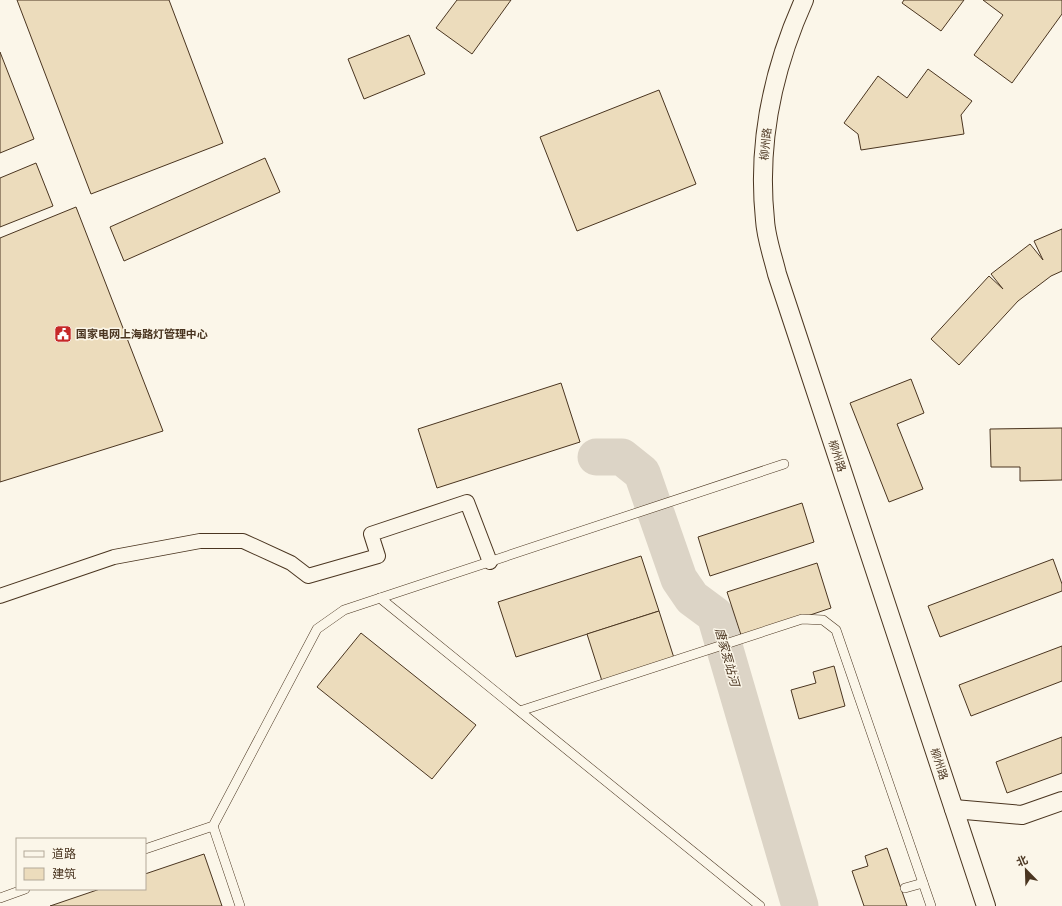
<svg xmlns="http://www.w3.org/2000/svg" width="1062" height="906" viewBox="0 0 1062 906" font-family="'Fira Sans Condensed','Noto Sans SC',sans-serif">
	<style>
		.lines { fill: none; stroke-linecap: round; stroke-linejoin: round }
		.river { stroke: #dcd4c6; stroke-width: 37 }
		.building { fill: #ecdcbc; stroke: #4a3520 }
		.service-casing { stroke: #4a3520; stroke-width: 10 }
		.pedestrian-casing { stroke: #4a3520; stroke-width: 16 }
		.minor-casing { stroke: #4a3520; stroke-width: 20 }
		.service { stroke: #fbf6e9; stroke-width: 9 }
		.pedestrian { stroke: #fbf6e9; stroke-width: 14 }
		.minor { stroke: #fbf6e9; stroke-width: 18 }
		.labels { text-anchor: middle; dominant-baseline: central; stroke-width: 3; stroke-linejoin: round; paint-order: stroke }
		.street-label { font-size: 11px; fill: #4a3520; stroke: #fbf6e9 }
		.poi-label { font-size: 11px; font-weight: bold; fill: #4a3520; stroke: #fbf6e9; text-anchor: start }
		.water-label { font-size: 12px; font-style: italic; fill: #4a3520; stroke: #fbf6e9 }
	</style>
	<rect width="100%" height="100%" fill="#fbf6e9"/>
	<g class="lines">
		<!-- river -->
		<polyline class="river" points="596,457 622,457 642,473 679,579 692,598 715,615 800,906"/>
	</g>
	<!-- building -->
	<g class="building">
		<polygon points="17,0 169,0 223,143 91,194"/>
		<polygon points="457,0 511,0 472,54 436,28"/>
		<polygon points="904,0 964,0 941,31 902,3"/>
		<polygon points="983,0 1062,0 1062,14 1012,83 974,55 1003,15"/>
		<polygon points="409,35 425,74 364,99 348,59"/>
		<polygon points="0,52 34,139 0,153"/>
		<polygon points="928,69 972,101 961,115 964,134 861,150 858,134 844,123 878,76 907,98"/>
		<polygon points="659,90 696,184 577,231 540,137"/>
		<polygon points="265,158 280,192 124,261 110,227"/>
		<polygon points="36,163 53,206 0,227 0,178"/>
		<polygon points="76,207 163,431 0,482 0,238"/>
		<polygon points="1062,229 1062,271 1051,276 1018,301 959,365 931,339 989,276 1003,289 991,274 1030,244 1043,260 1034,241"/>
		<polygon points="911,379 924,413 897,424 923,489 889,502 850,403"/>
		<polygon points="561,383 580,442 437,488 418,429"/>
		<polygon points="1062,428 1062,480 1020,481 1020,467 991,467 990,429"/>
		<polygon points="802,503 814,542 710,576 698,537"/>
		<polygon points="641,556 659,611 516,657 498,602"/>
		<polygon points="1053,559 1062,584 1062,591 940,637 928,606"/>
		<polygon points="817,563 831,608 742,638 727,592"/>
		<polygon points="659,611 674,658 602,681 587,634"/>
		<polygon points="361,633 476,725 432,779 317,687"/>
		<polygon points="1062,646 1062,681 971,716 959,685"/>
		<polygon points="834,666 845,706 799,719 791,690 816,683 813,672"/>
		<polygon points="1062,737 1062,773 1007,793 996,762"/>
		<polygon points="887,848 907,906 864,906 852,871 868,866 865,856"/>
		<polygon points="204,854 222,906 50,906 100,889 145,889 145,874"/>
	</g>
	<g class="lines">
		<defs>
			<g id="service">
				<polyline points="380,598 760,906"/>
				<polyline points="520,711 802,619 823,620 836,630 931,906"/>
				<polyline points="213,826 240,906"/>
				<polyline points="145,849 213,826 317,629 344,610 784,464"/>
				<polyline points="905,888 923,883"/>
				<polyline points="0,898 25,889"/>
			</g>
			<polyline id="pedestrian" points="0,596 114,557 200,541 243,541 291,563 308,576 378,556 371,534 467,502 490,562"/>
			<g id="minor">
				<path d="M804 0C773 69 757 144 765 220 766 238 773 257 777 274L986 906"/>
				<polyline points="954,809 1022,815 1062,801"/>
			</g>
		</defs>
		<!-- service casing -->
		<use href="#service" class="service-casing"/>
		<!-- pedestrian casing -->
		<use href="#pedestrian" class="pedestrian-casing"/>
		<!-- minor casing -->
		<use href="#minor" class="minor-casing"/>
		<!-- service -->
		<use href="#service" class="service"/>
		<!-- pedestrian -->
		<use href="#pedestrian" class="pedestrian"/>
		<!-- minor -->
		<use href="#minor" class="minor"/>
	</g>
	<!-- icons -->
	<defs>
		<symbol id="civic-square" viewBox="-11 -11 22 22"><rect x="-9" y="-9" width="18" height="18" rx="4" fill="#c62828" stroke="#fbf6e9"/><path d="M-.6-6.5H3V-4.5H.6V-3L4-1V1h2V6H-6V1h2V-1L-.6-3ZM-1.2 2.5V6h2.4V2.5Z" fill="#fff"/></symbol>
	</defs>
	<g fill-rule="evenodd">
		<use href="#civic-square" x="53" y="324" width="20" height="20"/>
	</g>
	<g class="labels">
		<!-- street labels -->
		<g class="street-label">
			<text transform="translate(766 144) rotate(-84)">柳州路</text>
			<text transform="translate(837 456) rotate(72)">柳州路</text>
			<text transform="translate(939 764) rotate(72)">柳州路</text>
		</g>
		<!-- poi labels -->
		<g class="poi-label">
			<text x="76" y="334">国家电网上海路灯管理中心</text>
		</g>
		<!-- water labels -->
		<g class="water-label">
			<text transform="translate(727 657) rotate(74)">唐家泵站河</text>
		</g>
	</g>
	<!-- legend -->
	<rect x="16" y="838" width="130" height="52" fill="#fbf6e9" stroke="#b4a999"/>
	<rect x="24" y="851" width="20" height="6" fill="#fbf6e9" stroke="#b4a999"/>
	<text x="52" y="858" font-size="12" fill="#4a3520">道路</text>
	<rect x="24" y="868" width="20" height="12" fill="#ecdcbc" stroke="#b4a999"/>
	<text x="52" y="878" font-size="12" fill="#4a3520">建筑</text>
	<!-- north arrow -->
	<g transform="translate(1026 870) rotate(337)" stroke="#fbf6e9" stroke-width="3" paint-order="stroke">
	<path d="M0-3L7 15L0 10L-7 15Z" fill="#4a3520"/>
	<text y="-6" font-size="11" font-weight="bold" text-anchor="middle" fill="#4a3520">北</text>
	</g>
</svg>
